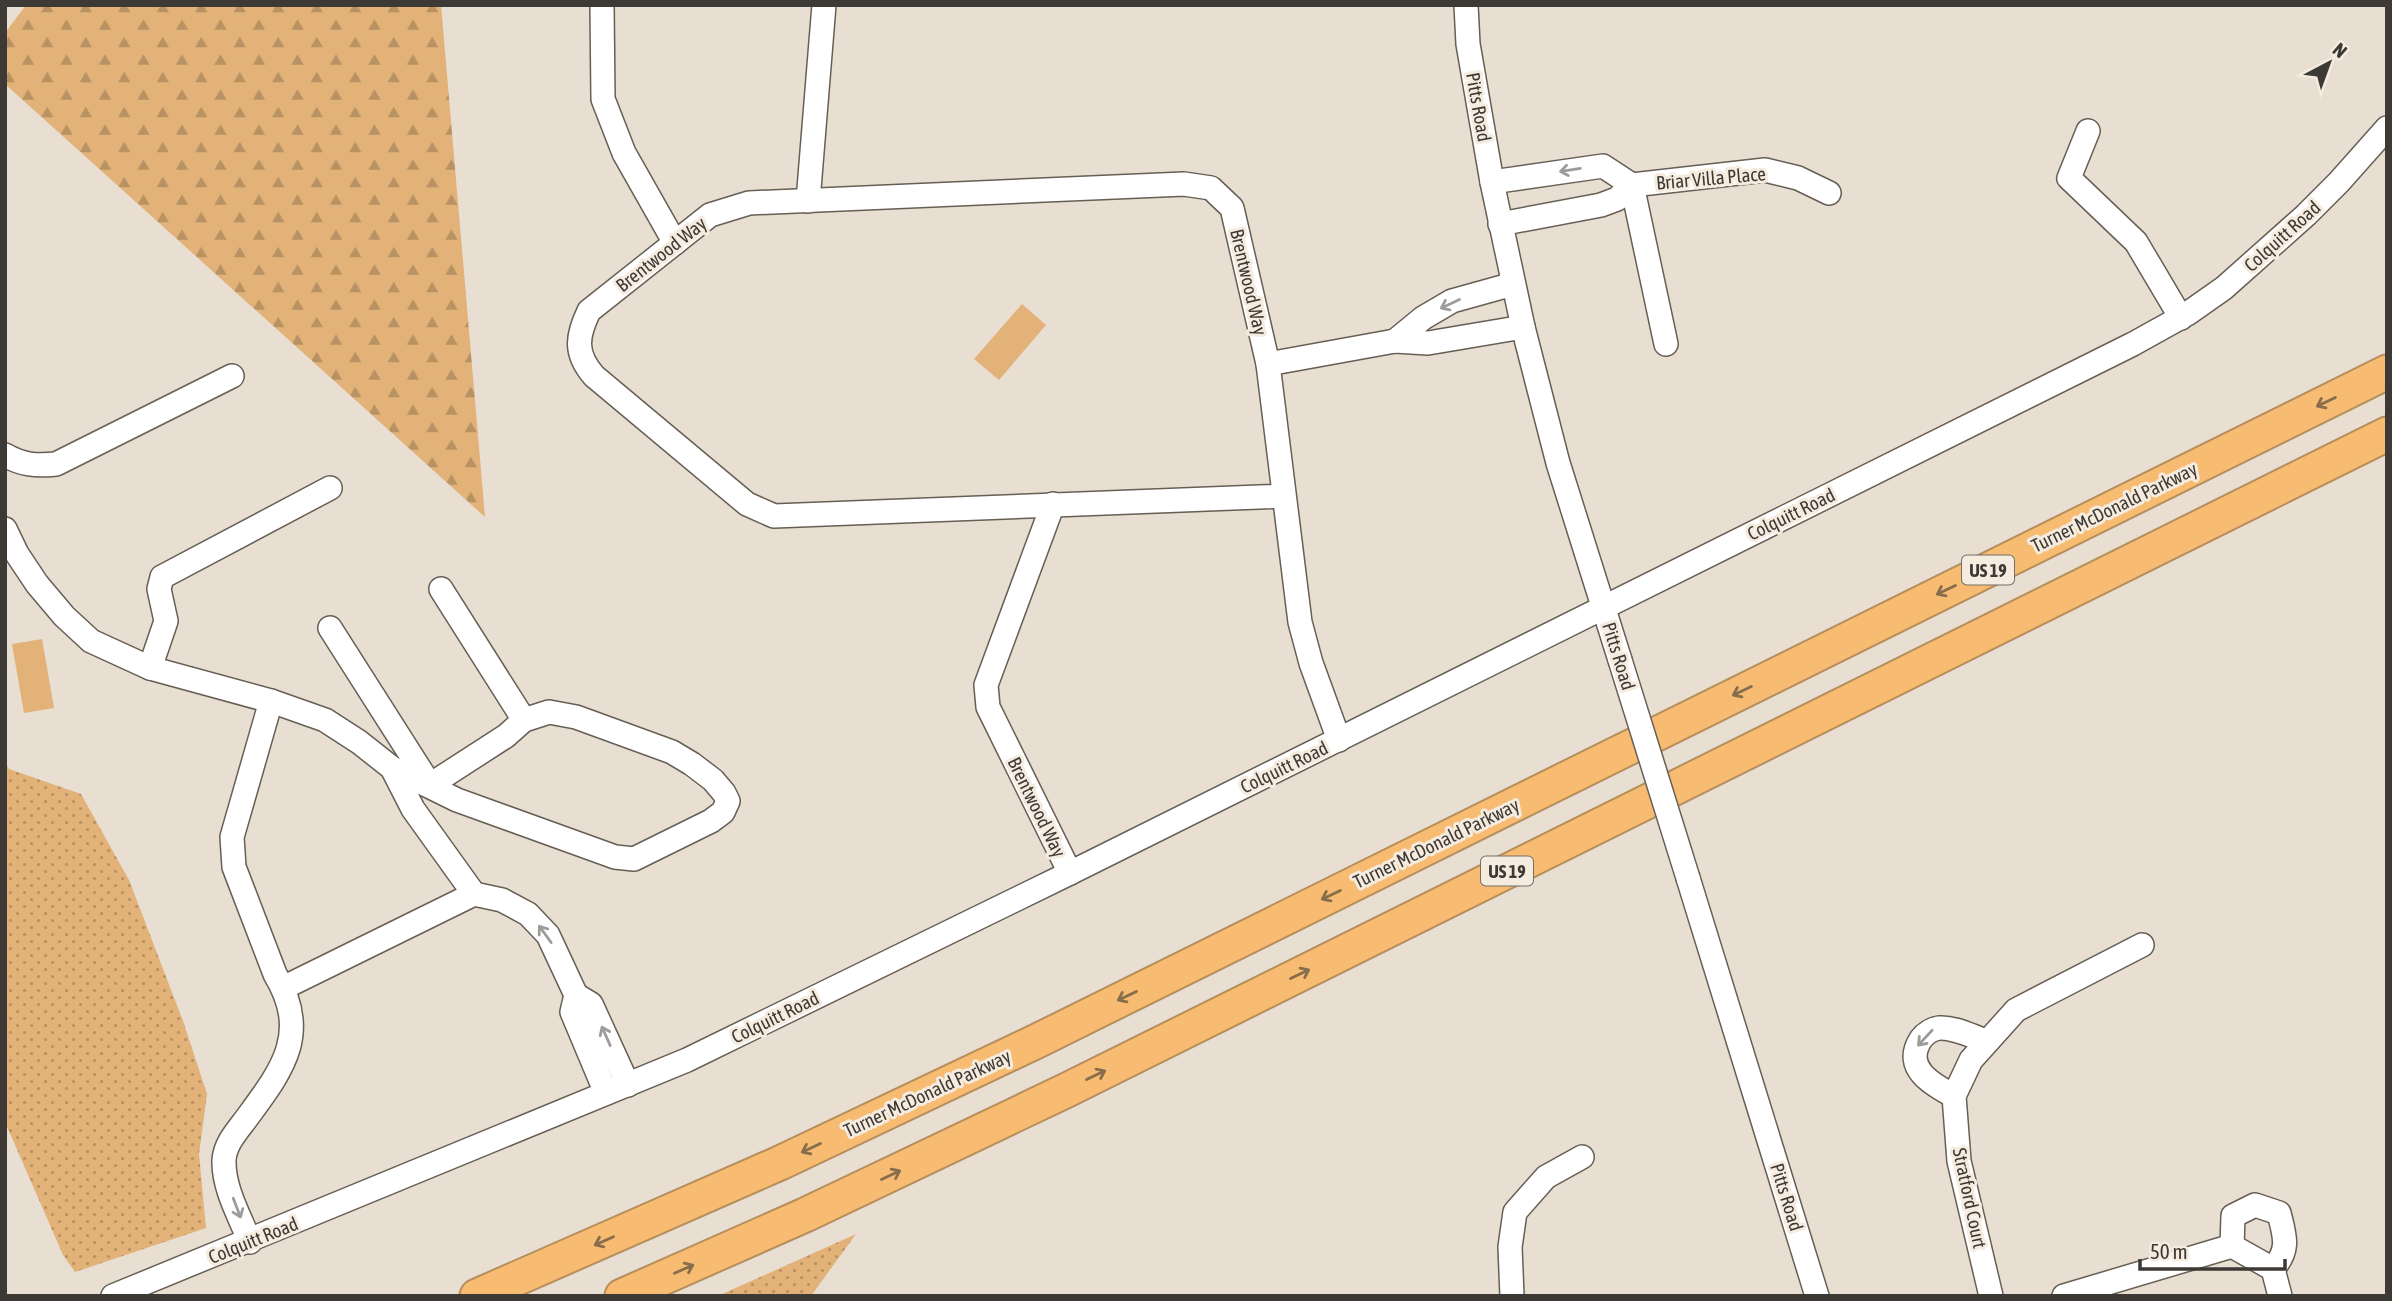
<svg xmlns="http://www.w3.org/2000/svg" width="2392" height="1301" viewBox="0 0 2392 1301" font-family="'Asap Condensed',sans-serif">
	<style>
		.grass { fill: url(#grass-dots) }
		.forest { fill: url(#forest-firs) }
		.garden { fill: #e2b278 }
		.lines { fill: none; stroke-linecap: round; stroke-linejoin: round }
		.minor-casing { stroke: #675e54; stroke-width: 26 }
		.highway-casing { stroke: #b68e5c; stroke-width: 37 }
		.minor { stroke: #fff; stroke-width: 23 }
		.highway { stroke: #f7bc71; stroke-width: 33 }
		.minor-bridge-casing { stroke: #675e54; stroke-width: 26; stroke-linecap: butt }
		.minor-bridge { stroke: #fff; stroke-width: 23 }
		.oneway { stroke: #9e9c9a }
		.oneway2 { stroke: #876d4c }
		.labels { text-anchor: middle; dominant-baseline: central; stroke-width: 6; stroke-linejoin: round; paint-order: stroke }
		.shield { fill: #f5ebdf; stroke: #746e67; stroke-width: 2 }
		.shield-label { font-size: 18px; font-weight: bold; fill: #3d3934 }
		.street-label { font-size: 19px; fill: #3d3934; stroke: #f5ebdf }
	</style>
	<defs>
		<pattern id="grass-dots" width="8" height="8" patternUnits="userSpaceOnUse" patternTransform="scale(1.75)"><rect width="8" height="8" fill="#e2b278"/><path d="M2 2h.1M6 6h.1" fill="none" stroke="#b89263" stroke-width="1.8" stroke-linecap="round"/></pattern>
		<pattern id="forest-firs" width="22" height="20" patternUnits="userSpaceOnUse" patternTransform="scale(1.75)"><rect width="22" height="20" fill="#e2b278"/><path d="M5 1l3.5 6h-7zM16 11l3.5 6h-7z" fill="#b89263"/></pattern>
	</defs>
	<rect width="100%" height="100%" fill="#e8ded2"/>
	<!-- grass -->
	<g class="grass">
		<polygon points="5,763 9,769 81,794 129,880 183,1021 207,1094 199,1154 206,1228 75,1272 63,1255 5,1122"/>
		<polygon points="856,1234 811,1296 718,1296"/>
	</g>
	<!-- forest -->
	<polygon class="forest" points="26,5 441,5 485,517 5,84 5,33"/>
	<!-- garden -->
	<g class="garden">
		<polygon points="1022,304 1046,325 999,380 974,359"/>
		<polygon points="42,639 54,708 24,713 12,644"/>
	</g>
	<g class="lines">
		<defs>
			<g id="minor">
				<polyline points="602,5 603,99 624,153 675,243"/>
				<polyline points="1466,5 1468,44 1492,182 1523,327 1558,463 1620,660"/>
				<polyline points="2088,131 2069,178 2136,242 2181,318"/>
				<polyline points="1492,182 1603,166 1632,185"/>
				<polyline points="1632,185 1666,344"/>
				<polyline points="808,201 824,5"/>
				<polyline points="1500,224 1601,205 1617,199 1632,185 1765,170 1798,178 1829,193"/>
				<polyline points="1395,341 1423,318 1452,301 1513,284"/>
				<polyline points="1268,364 1395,341 1428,343 1523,327"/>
				<path d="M5 455C22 465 36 466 56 464L232 376"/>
				<path d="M1284 496 774 516 747 504 594 376C574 353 577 336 589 311L710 215 749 203 1184 184 1211 188 1232 208 1268 364 1300 622 1311 663 1339 740"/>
				<polyline points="1053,504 986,685 988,707 1070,873"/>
				<polyline points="5,529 17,554 37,584 64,616 91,641 150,668 271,701 325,720 359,742 392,768 413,809 474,894"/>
				<polyline points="441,589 524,720"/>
				<polyline points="330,628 430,785"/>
				<polyline points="150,668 166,621 159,589 162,577 330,488"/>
				<polyline points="392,768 457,800 615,857 634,859 711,821 723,812 728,801 724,793 713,780 692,764 672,752 576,717 549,712 524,720 506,736 430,785"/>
				<polyline points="1688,878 1817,1296"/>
				<polyline points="283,988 474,894 502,900 528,914 548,935 576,995 591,1004 628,1085"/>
				<polyline points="576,995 572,1012 606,1093"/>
				<path d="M1954 1096C1933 1085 1902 1068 1921 1039 1925 1034 1932 1029 1939 1028 1955 1027 1971 1036 1986 1041"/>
				<path d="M250 1242C240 1217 223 1188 224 1160 225 1144 237 1131 246 1119 282 1070 311 1034 275 974L234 867 232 837 271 701"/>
				<path d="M2232 1246 2233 1216 2255 1205 2279 1213C2285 1237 2290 1249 2273 1269"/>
				<polyline points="113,1296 687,1060 1070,873 2133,344 2187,314 2224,288 2306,215 2339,182 2387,128"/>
				<polyline points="1512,1296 1510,1247 1515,1212 1546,1177 1582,1157"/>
				<polyline points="1991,1296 1959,1161 1954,1096 1971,1060 2016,1010 2142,945"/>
				<polyline points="2064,1296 2232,1246 2273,1269 2280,1296"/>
			</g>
			<g id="highway">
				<polyline points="477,1296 780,1163 1037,1041 2387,372"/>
				<polyline points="622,1296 805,1215 1065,1091 2387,434"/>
			</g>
		</defs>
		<!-- minor casing -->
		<use href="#minor" class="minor-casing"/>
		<!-- highway casing -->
		<use href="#highway" class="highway-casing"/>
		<!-- minor -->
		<use href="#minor" class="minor"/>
		<!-- highway -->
		<use href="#highway" class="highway"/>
		<defs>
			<polyline id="minor-bridge" points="1620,660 1688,878"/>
		</defs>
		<!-- minor-bridge casing -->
		<use href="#minor-bridge" class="minor-bridge-casing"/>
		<!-- minor-bridge -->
		<use href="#minor-bridge" class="minor-bridge"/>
	</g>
	<!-- one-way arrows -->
	<defs><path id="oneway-shaft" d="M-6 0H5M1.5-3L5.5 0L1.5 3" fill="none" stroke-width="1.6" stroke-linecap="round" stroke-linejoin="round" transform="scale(1.75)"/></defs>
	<g class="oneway">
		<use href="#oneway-shaft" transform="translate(1570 170) rotate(171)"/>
		<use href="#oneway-shaft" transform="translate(1450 304) rotate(155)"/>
		<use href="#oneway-shaft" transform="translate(545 934) rotate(-126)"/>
		<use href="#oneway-shaft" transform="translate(606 1036) rotate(-114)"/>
		<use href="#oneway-shaft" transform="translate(1925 1038) rotate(133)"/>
		<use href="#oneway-shaft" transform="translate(237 1208) rotate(69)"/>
	</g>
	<g class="oneway2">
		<use href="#oneway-shaft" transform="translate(2326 402) rotate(154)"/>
		<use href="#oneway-shaft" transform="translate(1946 590) rotate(154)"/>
		<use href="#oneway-shaft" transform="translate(1742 691) rotate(154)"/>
		<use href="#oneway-shaft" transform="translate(1331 895) rotate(154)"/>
		<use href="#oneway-shaft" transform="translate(1300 974) rotate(-26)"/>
		<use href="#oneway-shaft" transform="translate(1127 996) rotate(154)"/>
		<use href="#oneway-shaft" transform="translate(1096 1075) rotate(-26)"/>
		<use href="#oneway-shaft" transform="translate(811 1148) rotate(155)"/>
		<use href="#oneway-shaft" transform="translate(891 1175) rotate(-25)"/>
		<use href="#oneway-shaft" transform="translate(604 1241) rotate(156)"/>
		<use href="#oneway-shaft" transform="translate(684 1269) rotate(-24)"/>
	</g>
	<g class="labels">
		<!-- shield labels -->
		<g class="shield">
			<rect x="1962" y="555.5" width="52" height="29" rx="5"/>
			<rect x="1481" y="856.5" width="52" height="29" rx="5"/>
		</g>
		<g class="shield-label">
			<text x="1988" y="570">US 19</text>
			<text x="1507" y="871">US 19</text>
		</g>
		<!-- street labels -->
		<g class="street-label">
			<text transform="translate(1479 107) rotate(80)">Pitts Road</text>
			<text transform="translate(1711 178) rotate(-5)">Briar Villa Place</text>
			<text transform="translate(2282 236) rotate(-42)">Colquitt Road</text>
			<text transform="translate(661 254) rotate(-38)">Brentwood Way</text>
			<text transform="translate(1249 282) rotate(77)">Brentwood Way</text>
			<text transform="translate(2114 507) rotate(-26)">Turner McDonald Parkway</text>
			<text transform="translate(1791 514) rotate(-26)">Colquitt Road</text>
			<text transform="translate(1619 656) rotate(73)">Pitts Road</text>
			<text transform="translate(1284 767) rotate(-26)">Colquitt Road</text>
			<text transform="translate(1037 807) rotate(64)">Brentwood Way</text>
			<text transform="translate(1436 843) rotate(-26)">Turner McDonald Parkway</text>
			<text transform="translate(775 1017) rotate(-26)">Colquitt Road</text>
			<text transform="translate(927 1093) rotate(-25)">Turner McDonald Parkway</text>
			<text transform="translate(1787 1197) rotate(73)">Pitts Road</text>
			<text transform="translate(1970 1198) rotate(78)">Stratford Court</text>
			<text transform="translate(253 1240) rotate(-22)">Colquitt Road</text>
		</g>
	</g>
	<!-- border -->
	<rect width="2392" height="1301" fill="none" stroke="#3d3934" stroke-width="14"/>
	<!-- north arrow -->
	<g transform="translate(2329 63) rotate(41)" stroke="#f5ebdf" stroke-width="5" paint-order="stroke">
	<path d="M0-5L12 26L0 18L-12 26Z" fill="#3d3934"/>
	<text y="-10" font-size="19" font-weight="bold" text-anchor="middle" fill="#3d3934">N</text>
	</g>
	<!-- scale -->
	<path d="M2140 1259v10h145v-10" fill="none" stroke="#3d3934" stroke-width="3.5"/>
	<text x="2150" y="1259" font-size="21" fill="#3d3934" stroke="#f5ebdf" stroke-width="5" paint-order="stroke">50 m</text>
</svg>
